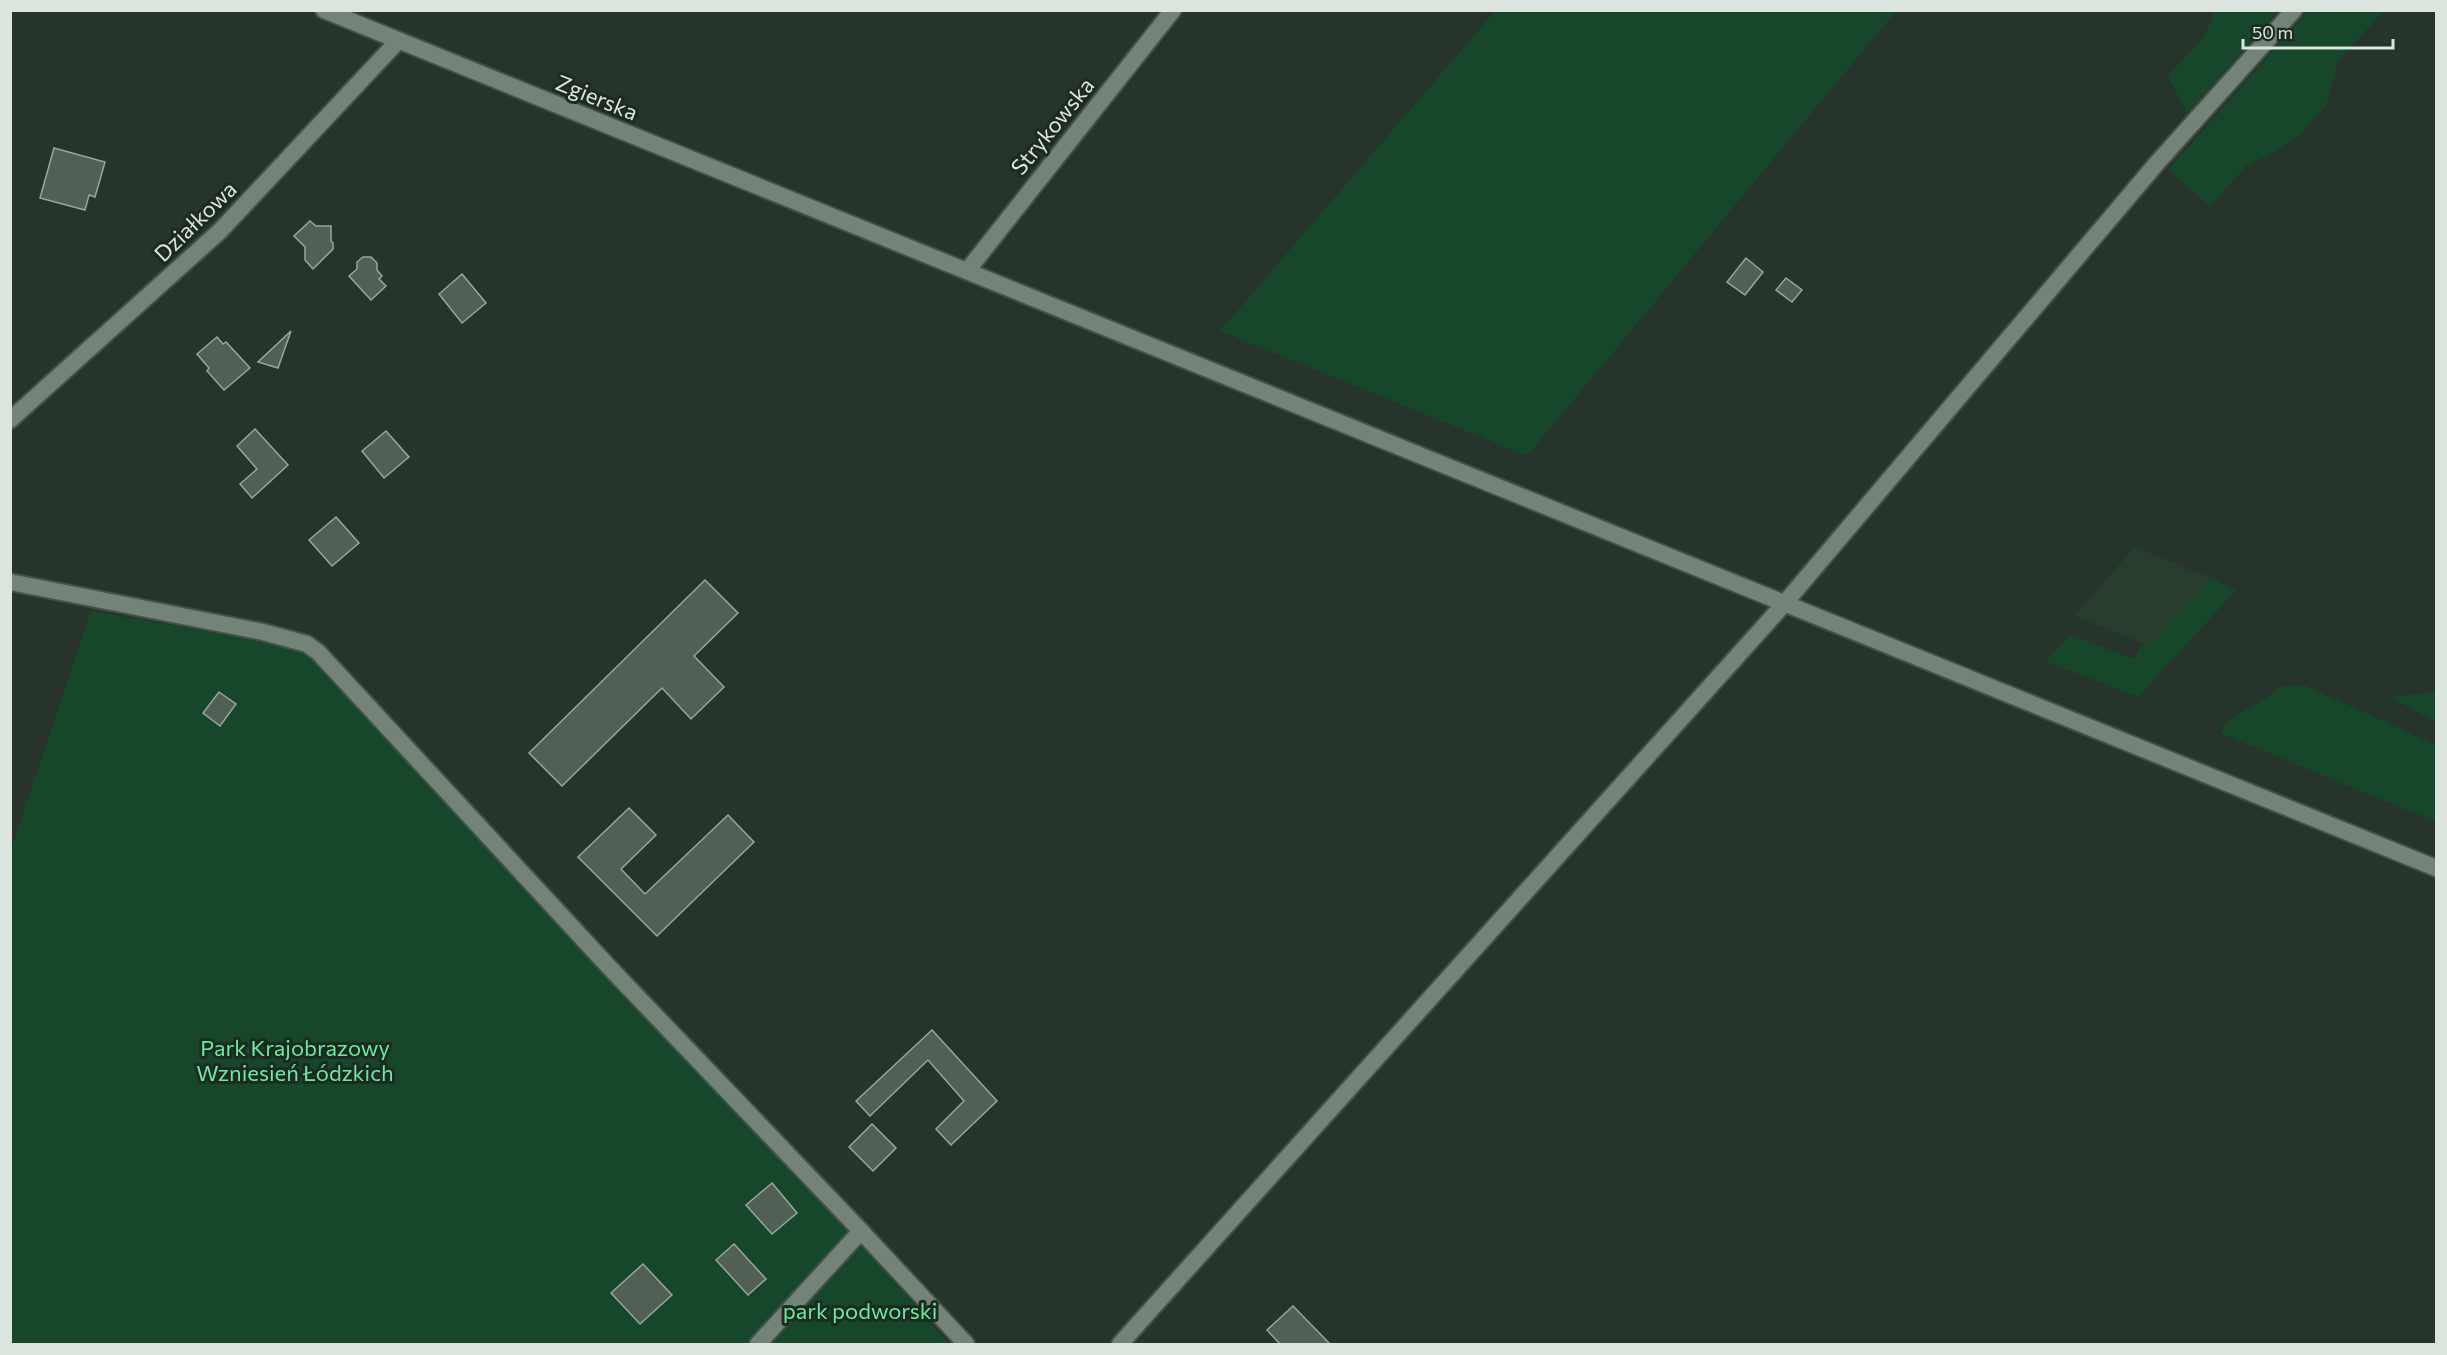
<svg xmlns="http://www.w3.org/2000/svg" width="2447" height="1355" viewBox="0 0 2447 1355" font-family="Commissioner,sans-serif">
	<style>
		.built { fill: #293d2f }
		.green { fill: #17472b }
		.building { fill: #515f55; stroke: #97a79b; stroke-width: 1.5 }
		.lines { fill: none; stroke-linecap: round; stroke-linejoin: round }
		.minor-casing { stroke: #445048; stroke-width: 20 }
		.tertiary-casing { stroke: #445048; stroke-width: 20 }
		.secondary-casing { stroke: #445048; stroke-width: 20 }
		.minor { stroke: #738378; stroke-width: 16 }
		.tertiary { stroke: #738378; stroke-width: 16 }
		.secondary { stroke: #738378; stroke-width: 16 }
		.labels { text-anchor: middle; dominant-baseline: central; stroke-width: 6; stroke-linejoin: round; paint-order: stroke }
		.street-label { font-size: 22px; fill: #dce4de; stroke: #1d2a21 }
		.park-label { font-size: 22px; fill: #6aec9e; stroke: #1d2a21 }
	</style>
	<rect width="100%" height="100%" fill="#27342b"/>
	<!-- built -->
	<polygon class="built" points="2135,547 2211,578 2149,646 2074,616"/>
	<!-- green -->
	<g class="green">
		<polygon points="1495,11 1896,11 1527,456 1220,331"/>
		<polygon points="2215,11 2278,11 2187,113 2168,76 2203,38"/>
		<polygon points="2308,11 2384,11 2338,61 2326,106 2300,134 2275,152 2246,166 2210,206 2168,170"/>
		<polygon points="2211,578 2236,590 2138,697 2045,661 2071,635 2134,659 2142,644 2149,646"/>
		<polygon points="91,611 244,638 312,655 535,898 850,1232 949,1344 11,1344 11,851"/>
		<polygon points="2304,685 2436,745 2436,822 2220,733 2230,719 2263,700 2280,687"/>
		<polygon points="2436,692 2436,722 2390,697"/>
	</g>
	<!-- building -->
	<g class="building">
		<polygon points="54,148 105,162 95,197 89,195 85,210 40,198"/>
		<polygon points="310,221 316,226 331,226 331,241 333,243 333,249 313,269 305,260 305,247 294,236"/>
		<polygon points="363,257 371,257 377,263 377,270 382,276 379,279 386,286 371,300 349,276 357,269 357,262"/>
		<polygon points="1746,258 1763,272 1745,295 1727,282"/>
		<polygon points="462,274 486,303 462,323 439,294"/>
		<polygon points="1786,278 1802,290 1792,302 1776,290"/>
		<polygon points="291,331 278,368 258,362"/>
		<polygon points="217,337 223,344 226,342 250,368 224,390 207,371 209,368 197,354"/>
		<polygon points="255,429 288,465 252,498 240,484 257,469 237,446"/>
		<polygon points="386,431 409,457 384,478 362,451"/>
		<polygon points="336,517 359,543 332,566 309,540"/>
		<polygon points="705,580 738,613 694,656 724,687 691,719 662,688 562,786 529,753"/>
		<polygon points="219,692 236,704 220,726 203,713"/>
		<polygon points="629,808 656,835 621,869 645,894 728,815 754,842 657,936 578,857"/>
		<polygon points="932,1030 997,1101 951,1145 936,1129 964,1101 928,1060 870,1116 856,1101"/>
		<polygon points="872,1124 896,1148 873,1171 849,1147"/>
		<polygon points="772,1183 797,1213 772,1234 746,1205"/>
		<polygon points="734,1244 766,1279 748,1295 716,1260"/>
		<polygon points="643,1264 672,1295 640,1324 611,1293"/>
		<polygon points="1293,1306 1330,1344 1280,1344 1267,1330"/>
	</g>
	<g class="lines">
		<defs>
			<g id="minor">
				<polyline points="10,420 220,231 398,41"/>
				<polyline points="10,582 263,632 307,644 318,652 609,967 861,1231 966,1344"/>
				<polyline points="1784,604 2157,163 2294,10"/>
				<polyline points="758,1344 861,1231"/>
			</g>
			<g id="tertiary">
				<polyline points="967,271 1173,10"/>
				<polyline points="1120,1344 1784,604"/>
			</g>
			<polyline id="secondary" points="324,10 2436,868"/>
		</defs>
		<!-- minor casing -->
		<use href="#minor" class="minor-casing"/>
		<!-- tertiary casing -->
		<use href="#tertiary" class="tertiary-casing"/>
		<!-- secondary casing -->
		<use href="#secondary" class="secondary-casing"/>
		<!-- minor -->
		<use href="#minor" class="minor"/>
		<!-- tertiary -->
		<use href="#tertiary" class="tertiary"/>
		<!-- secondary -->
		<use href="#secondary" class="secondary"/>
	</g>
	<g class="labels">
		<!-- street labels -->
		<g class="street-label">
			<text transform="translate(597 97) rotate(22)">Zgierska</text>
			<text transform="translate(1052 126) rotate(-51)">Strykowska</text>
			<text transform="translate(195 221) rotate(-44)">Działkowa</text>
		</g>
		<!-- park labels -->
		<g class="park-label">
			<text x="295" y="1047">Park Krajobrazowy<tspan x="295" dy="25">Wzniesień Łódzkich</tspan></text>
			<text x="860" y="1310">park podworski</text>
		</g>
	</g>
	<!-- border -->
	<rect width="2447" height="1355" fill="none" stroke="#dce4de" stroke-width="24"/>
	<!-- scale -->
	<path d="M2243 39v9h150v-9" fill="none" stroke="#dce4de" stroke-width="3"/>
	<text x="2252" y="39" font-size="18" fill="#dce4de" stroke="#1d2a21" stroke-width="4.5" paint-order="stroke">50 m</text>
</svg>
